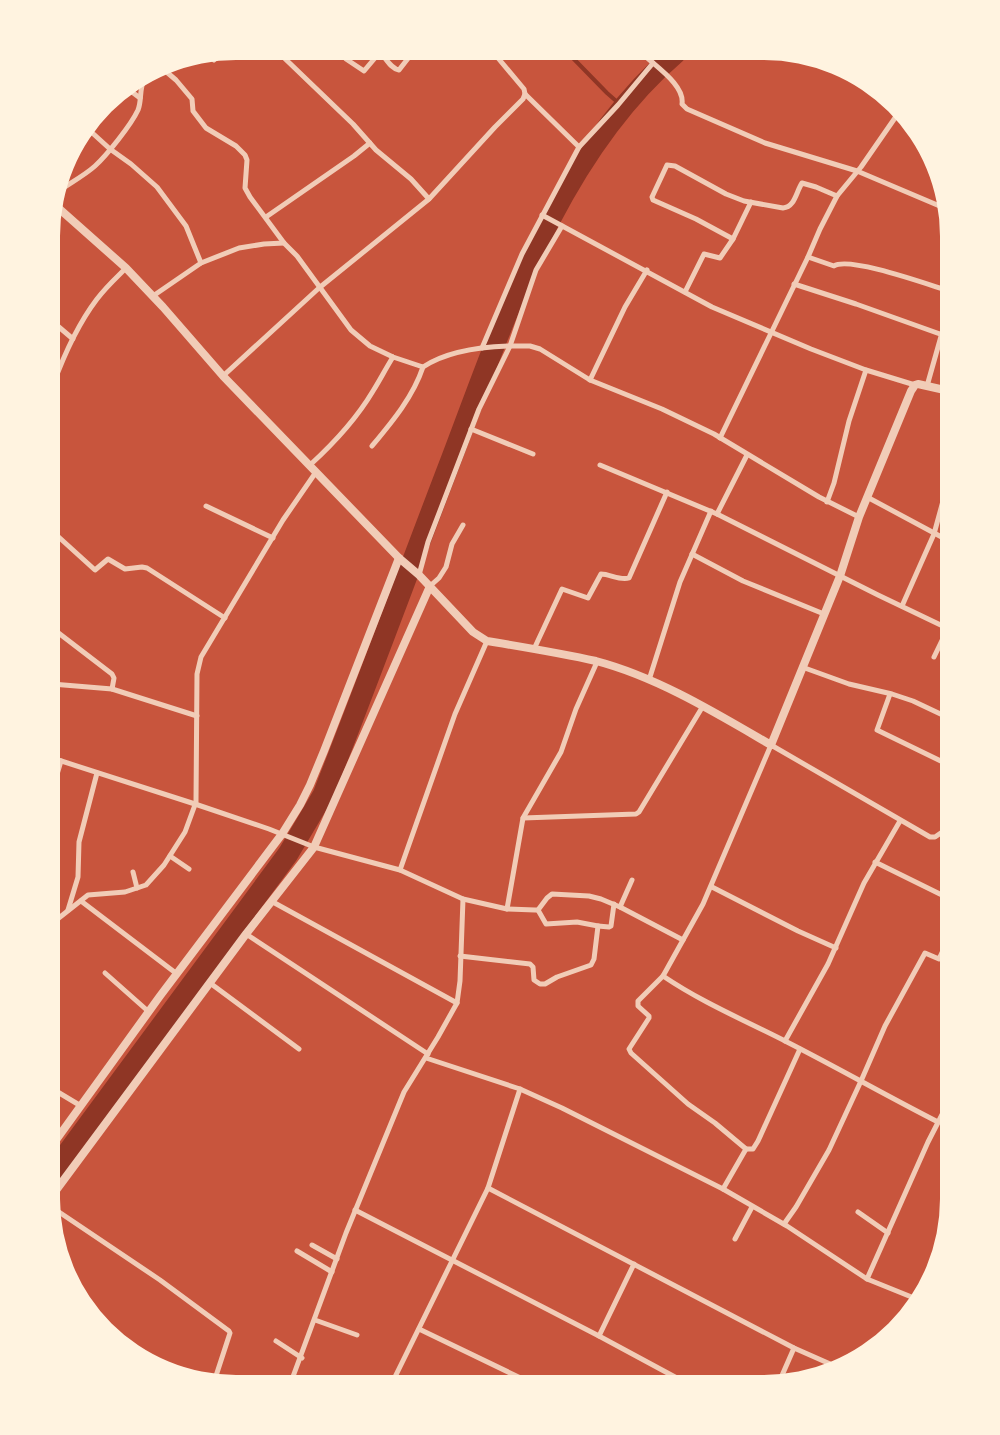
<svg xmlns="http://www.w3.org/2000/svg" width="1000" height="1435" viewBox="0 0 1000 1435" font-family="'Exo 2',sans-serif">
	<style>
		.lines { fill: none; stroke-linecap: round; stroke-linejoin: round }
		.stream { stroke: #8f3625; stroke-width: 4 }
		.river { stroke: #8f3625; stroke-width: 21 }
		.minor { stroke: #f1ccb7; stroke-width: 5 }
		.tertiary { stroke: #f1ccb7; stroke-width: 8 }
	</style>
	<rect width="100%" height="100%" fill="#c8553d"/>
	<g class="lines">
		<!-- stream -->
		<polyline class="stream" points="567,52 607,93 623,107"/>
		<!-- river -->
		<path class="river" d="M51 1175 288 854 323 795C367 684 408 572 451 460 505 318 557 155 676 53"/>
		<!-- minor -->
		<g class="minor">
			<polyline points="277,51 353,124 376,150 411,179 429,199"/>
			<path d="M344 52 346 59 364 71 380 52C386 58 390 68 399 70L413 52"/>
			<path d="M641 52C653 65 685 84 682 104L687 109 765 143 857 171 942 207"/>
			<polyline points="209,56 214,60"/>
			<polyline points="163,69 176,80 192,99 193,111 206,128 236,146 245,155 247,160 245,188 250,197 284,243 297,256 351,330 370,346 393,357 423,367"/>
			<polyline points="128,89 140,98"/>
			<polyline points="88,129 110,149 131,164 157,187 186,226 201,263"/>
			<polyline points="579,147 618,105 653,63"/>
			<path d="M60 190C72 182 85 175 95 166 107 155 131 125 138 110 142 100 139 90 144 80"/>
			<polyline points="542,215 712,307 811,349 866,370 915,385"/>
			<polyline points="266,217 354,156 370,143"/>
			<path d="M733 239 696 219 653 200 652 197 667 165 675 166 726 194 744 201 783 208C795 207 796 192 802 183L816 187 837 196"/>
			<path d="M808 257 834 266C849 256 929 285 949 291"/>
			<polyline points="794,284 856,304 940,334"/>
			<polyline points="685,292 704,254 720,258 733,239 751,202"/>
			<polyline points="153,296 201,263 239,248 264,244 284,243"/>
			<polyline points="53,322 73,339"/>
			<polyline points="510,346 530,346 540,349 590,380 662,409 714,434 819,497 859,517"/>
			<polyline points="482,348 522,254 579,147 525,94 524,89 493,52"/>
			<polyline points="223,376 319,288 429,199 495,127 523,99 525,94"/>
			<polyline points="590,380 625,307 647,270"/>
			<path d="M53 385C64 355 78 324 97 299 106 287 116 278 126 268"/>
			<polyline points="927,386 949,308"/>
			<polyline points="471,429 533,454"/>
			<polyline points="720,438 808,257 820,229 837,196 861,167 897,115"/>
			<path d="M372 446C392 422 413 397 423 367 447 351 480 347 508 346"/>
			<path d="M310 465C333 444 357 418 373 391 380 380 386 368 393 357"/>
			<polyline points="600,465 717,514 878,595 949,629"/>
			<polyline points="867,497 949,541"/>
			<polyline points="827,502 834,483 849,421 866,370"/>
			<polyline points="206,506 273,538"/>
			<polyline points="717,514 747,455"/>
			<polyline points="52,531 95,570 108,559 125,569 142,567 147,568 225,618"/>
			<polyline points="692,554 743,581 824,614"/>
			<polyline points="419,575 428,542 479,409 510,346 536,270 562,226"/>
			<polyline points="430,586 439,578 446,567 452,544 463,525"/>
			<polyline points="902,606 934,534 949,479"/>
			<polyline points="52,628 112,674 114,678 112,689 197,716"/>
			<path d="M534 649 562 589 588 598 601 574C610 574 620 581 629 578L667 492"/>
			<polyline points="934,657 948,628"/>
			<polyline points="802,667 849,684 892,694 913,701 949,718"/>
			<polyline points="649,680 680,582 711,511"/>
			<polyline points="52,684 112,689"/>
			<polyline points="890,694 877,730 949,765"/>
			<polyline points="52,758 195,804 269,829 314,847 400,870 463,899 507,909 535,910 538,910 547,898 552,894 589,896 601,899 620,907 683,940"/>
			<polyline points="52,791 61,761"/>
			<polyline points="523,818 636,814 639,812 703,706"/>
			<polyline points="170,856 189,869"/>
			<polyline points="875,862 948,898"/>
			<polyline points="400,870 455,714 487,641"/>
			<polyline points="133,872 137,888"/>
			<polyline points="712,887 798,931 836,948"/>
			<polyline points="81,901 177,974"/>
			<polyline points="271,901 457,1003"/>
			<polyline points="620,907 632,880"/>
			<polyline points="507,909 523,818 561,752 576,709 597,662"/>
			<polyline points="68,910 78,877 79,842 97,773"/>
			<polyline points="538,910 546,924 577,922 598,926"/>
			<polyline points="52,925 55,921 88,895 125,892 146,885 164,865 185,832 196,802 197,674 201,657 283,520 316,472"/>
			<polyline points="246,934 428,1054"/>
			<polyline points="460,956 530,964 533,967 534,980 540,984 545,984 557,977 591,965 594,959 598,926 609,927 611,926 614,904"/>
			<polyline points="105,973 149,1012"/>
			<path d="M663 976C703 1003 744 1020 787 1042 838 1068 887 1096 938 1122"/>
			<polyline points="210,983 299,1049"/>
			<polyline points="785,1041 828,964 864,883 900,821"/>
			<polyline points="426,1058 520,1089 562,1108 723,1189 787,1226 867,1279 919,1300"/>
			<polyline points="51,1088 81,1106"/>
			<polyline points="746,1149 753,1149 758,1141 800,1049"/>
			<polyline points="488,1188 794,1348 837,1367"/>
			<polyline points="723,1189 746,1149 715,1123 688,1104 631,1053 629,1049 649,1018 649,1016 638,1006 638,1001 663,976 703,904 771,745 930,837 935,837 948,828"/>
			<polyline points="53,1208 160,1280 229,1331 230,1333 214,1382"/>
			<polyline points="355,1210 599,1336 688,1384"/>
			<polyline points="858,1212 888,1233"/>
			<polyline points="784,1224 796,1207 829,1150 861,1081 885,1026 925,953 939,959 946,944 948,933"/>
			<polyline points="735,1239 752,1207"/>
			<polyline points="312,1245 337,1259"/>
			<polyline points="297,1251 332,1272"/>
			<polyline points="867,1279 928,1142 948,1103"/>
			<polyline points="315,1320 357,1335"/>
			<polyline points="419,1329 531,1383"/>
			<polyline points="599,1336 634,1264"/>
			<polyline points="276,1341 302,1358"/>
			<polyline points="780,1380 794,1348"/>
			<polyline points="291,1382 346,1233 404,1092 438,1037 457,1003 460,981 463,899"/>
			<polyline points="392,1383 488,1188 520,1089"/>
		</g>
		<!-- tertiary -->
		<g class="tertiary">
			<path d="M55 205 126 268 163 307 223 376 399 558 419 575 473 632 487 641C523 647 560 653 596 661 657 677 716 713 771 745L840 576 859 517 911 391 915 385 918 384 949 391"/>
			<polyline points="51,1147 160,996 282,834 300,805 310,785 324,751 399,558"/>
			<polyline points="51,1197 246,934 314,847 430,586"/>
		</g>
	</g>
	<!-- crop -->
	<path d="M0 0H1000V1435H0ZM236 60H764A176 176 0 0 1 940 236V1199A176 176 0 0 1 764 1375H236A176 176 0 0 1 60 1199V236A176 176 0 0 1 236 60Z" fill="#fff3e0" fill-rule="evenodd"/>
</svg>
